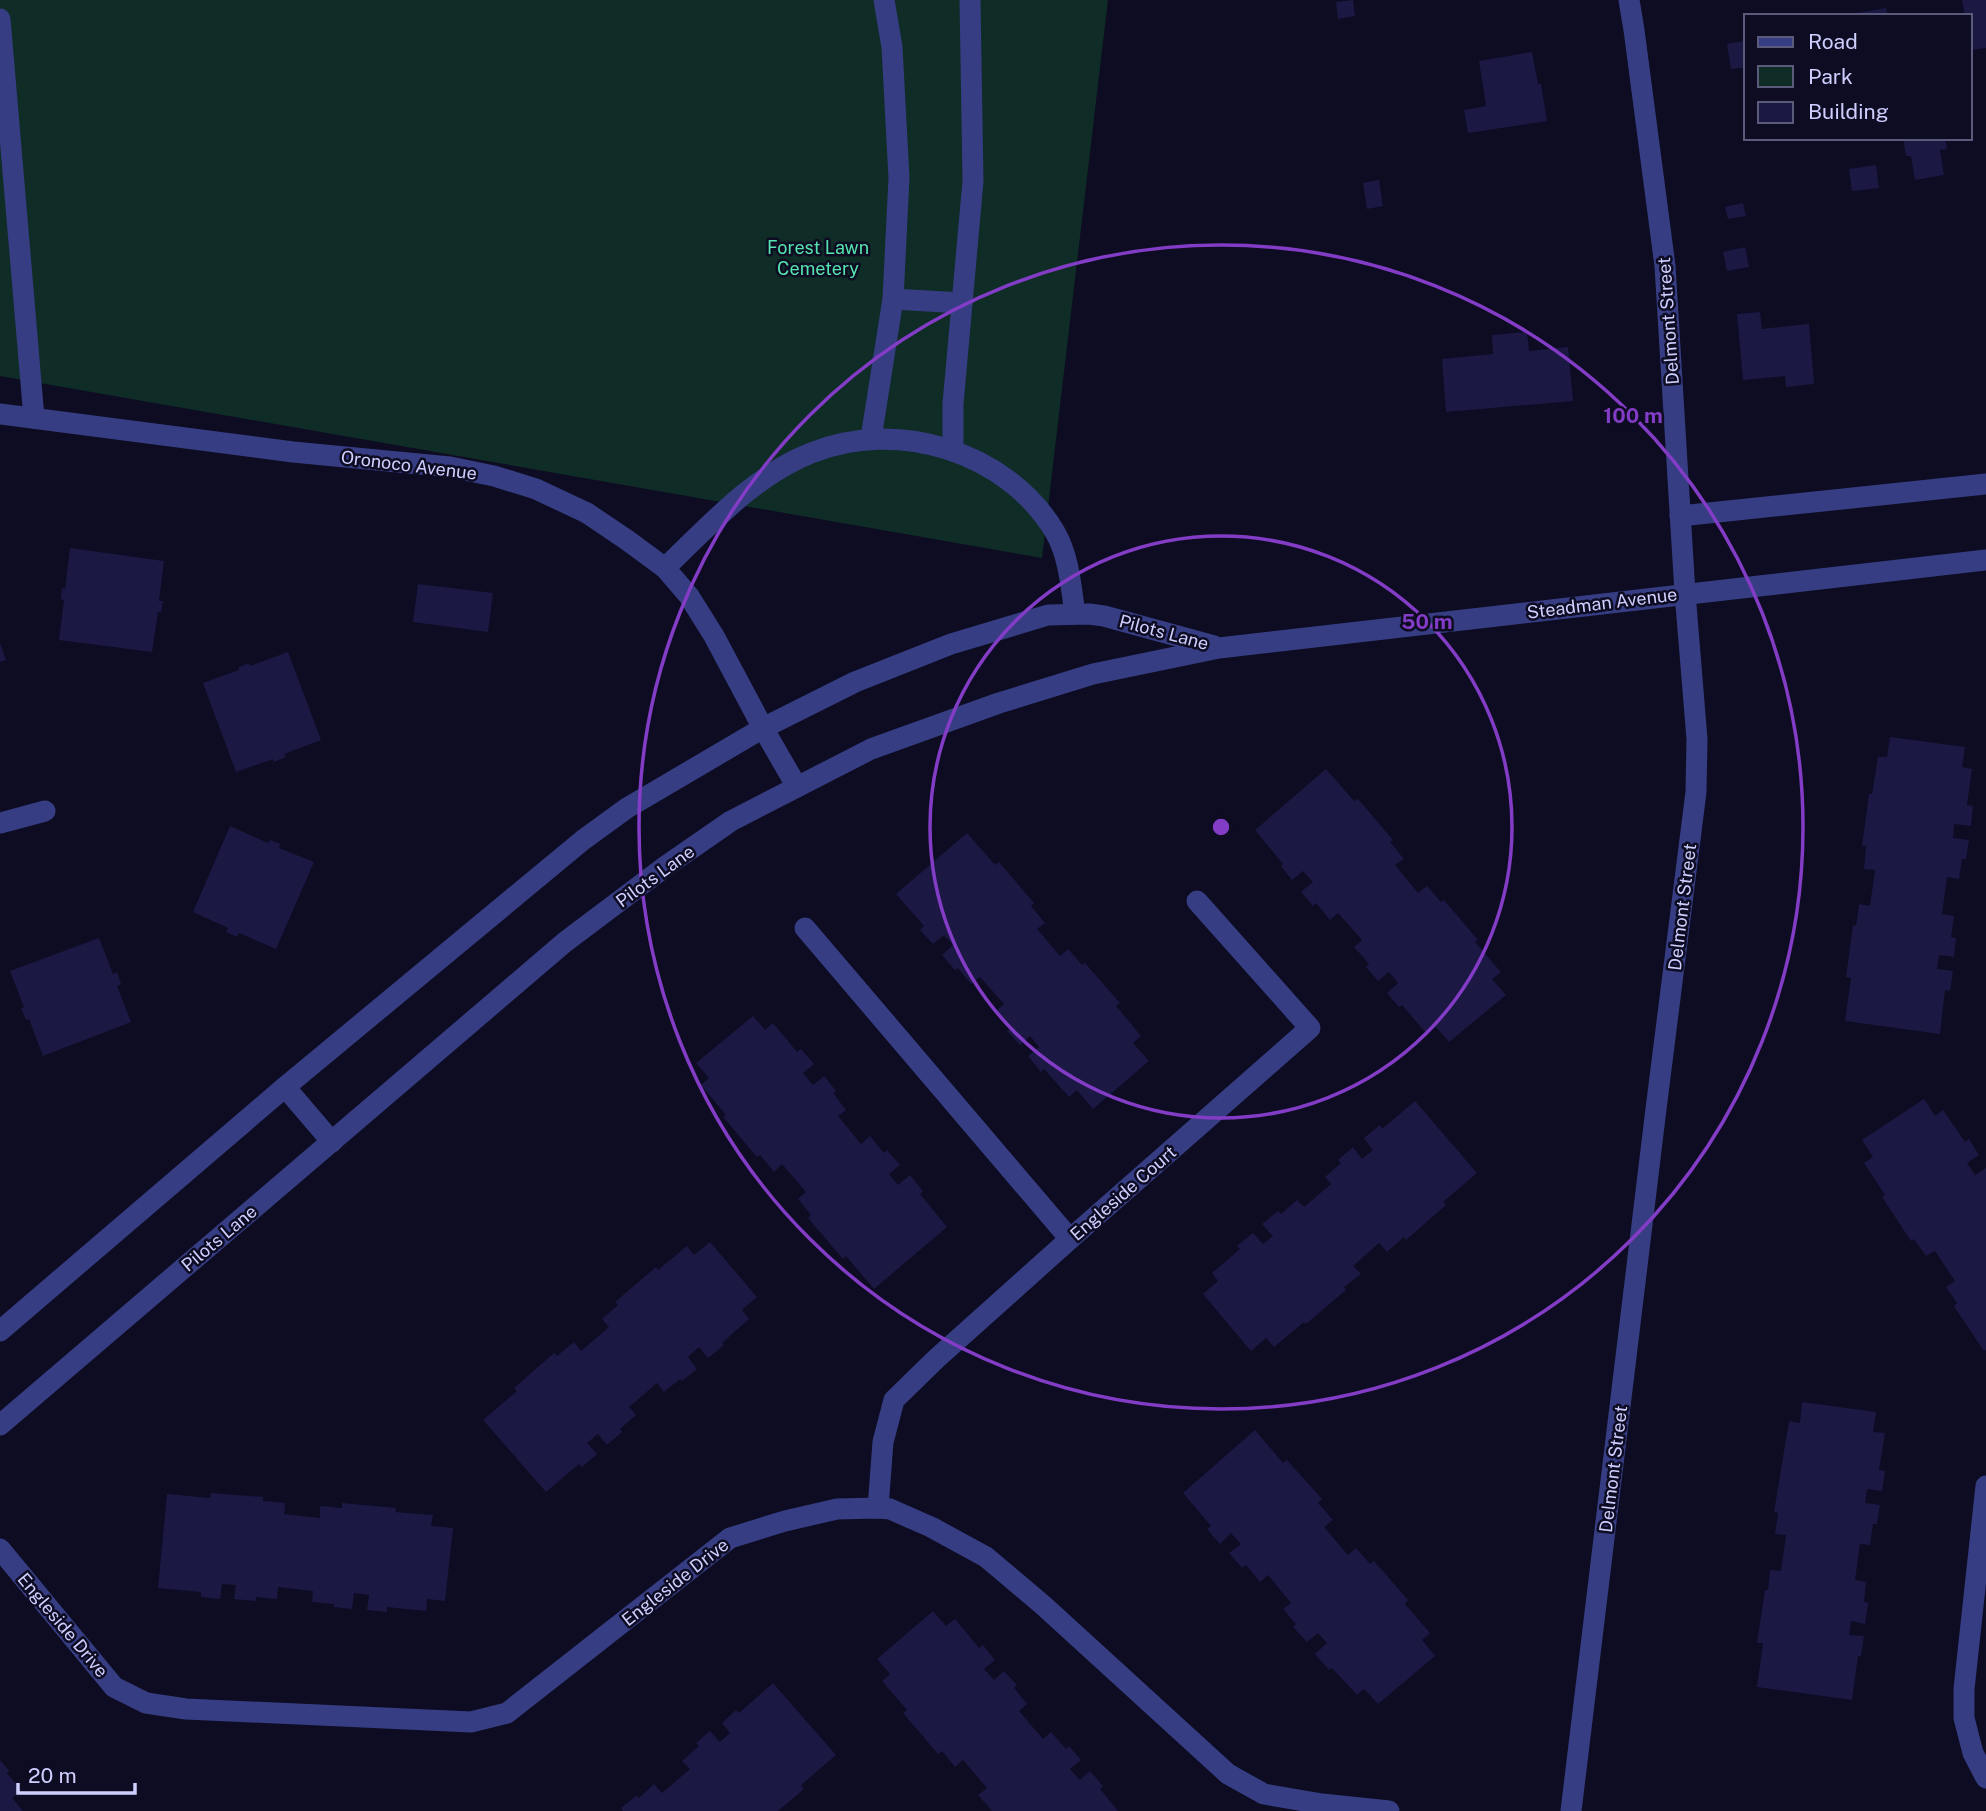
<svg xmlns="http://www.w3.org/2000/svg" width="1986" height="1811" viewBox="0 0 1986 1811" font-family="'Public Sans',sans-serif">
	<style>
		.green { fill: #0f2c27 }
		.building { fill: #1b1844 }
		.lines { fill: none; stroke-linecap: round; stroke-linejoin: round }
		.minor { stroke: #363d83; stroke-width: 21 }
		.ring { fill: none; stroke: #833cc5; stroke-width: 3.5 }
		.labels { text-anchor: middle; dominant-baseline: central; stroke-width: 5; stroke-linejoin: round; paint-order: stroke }
		.park-label { font-size: 18px; fill: #55e4ad; stroke: #0d0c22 }
		.street-label { font-size: 18px; fill: #ceceff; stroke: #0d0c22 }
		.centre { fill: #833cc5; stroke: #0d0c22; stroke-width: 3.5 }
		.ring-label { font-size: 21px; text-anchor: middle; font-weight: bold; fill: #833cc5; stroke: #0d0c22; stroke-width: 5; stroke-linejoin: round; paint-order: stroke }
	</style>
	<rect width="100%" height="100%" fill="#0d0c22"/>
	<!-- green -->
	<polygon class="green" points="0,0 1108,0 1042,558 0,376"/>
	<!-- building -->
	<g class="building">
		<polygon points="1353,0 1355,16 1338,19 1336,2"/>
		<polygon points="1962,0 1986,0 1986,48 1970,50 1970,16 1965,16"/>
		<polygon points="1886,8 1888,16 1851,16 1851,14"/>
		<polygon points="1743,33 1746,33 1746,67 1731,69 1727,44 1745,41"/>
		<polygon points="1532,52 1538,84 1541,84 1547,121 1468,133 1464,110 1486,106 1479,61"/>
		<polygon points="1903,138 1945,138 1947,149 1940,150 1944,175 1915,180 1911,156 1906,156"/>
		<polygon points="1876,165 1879,188 1852,191 1849,169"/>
		<polygon points="1379,180 1383,206 1367,209 1363,183"/>
		<polygon points="1743,203 1746,216 1728,219 1725,207"/>
		<polygon points="1745,247 1749,267 1727,271 1723,252"/>
		<polygon points="1760,312 1762,329 1809,324 1814,384 1786,387 1785,376 1743,380 1737,314"/>
		<polygon points="1527,332 1529,351 1568,347 1573,401 1446,412 1442,359 1493,354 1492,335"/>
		<polygon points="70,548 164,561 159,601 163,601 161,612 158,612 152,652 59,640 64,600 61,599 62,588 65,589"/>
		<polygon points="418,584 493,593 488,632 413,622"/>
		<polygon points="0,643 6,660 0,662"/>
		<polygon points="288,652 321,740 284,754 286,757 274,762 273,759 236,772 203,683 239,670 239,667 249,663 250,666"/>
		<polygon points="1890,737 1965,747 1962,767 1972,769 1967,805 1973,806 1971,826 1954,824 1953,838 1969,840 1966,859 1962,859 1959,879 1947,877 1942,914 1954,916 1951,937 1956,938 1954,957 1939,955 1937,969 1953,971 1950,991 1945,990 1940,1034 1845,1021 1851,978 1846,977 1853,925 1856,926 1859,904 1870,906 1875,870 1864,869 1866,846 1862,846 1869,794 1872,794 1878,757 1887,757"/>
		<polygon points="1326,769 1354,801 1358,799 1393,840 1390,842 1404,859 1395,865 1418,893 1427,886 1441,902 1444,900 1478,940 1475,942 1501,972 1492,979 1506,995 1449,1042 1436,1027 1427,1034 1402,1005 1399,1007 1387,993 1398,983 1389,972 1378,981 1366,967 1369,964 1354,947 1362,940 1338,913 1330,920 1316,903 1313,906 1301,892 1313,882 1303,871 1292,880 1281,866 1283,864 1255,830"/>
		<polygon points="230,826 268,843 270,840 280,844 279,848 314,862 276,949 239,933 237,937 226,932 228,928 193,912"/>
		<polygon points="967,833 995,865 999,862 1034,903 1031,906 1045,923 1037,929 1060,956 1068,949 1082,965 1085,963 1120,1003 1116,1006 1141,1036 1133,1043 1149,1061 1093,1109 1077,1090 1069,1097 1044,1069 1041,1072 1028,1056 1039,1047 1030,1036 1020,1045 1007,1031 1010,1029 995,1012 1004,1004 980,977 971,984 958,968 955,970 942,955 953,945 944,935 933,944 920,930 924,926 896,894"/>
		<polygon points="99,938 113,974 117,972 121,984 117,986 131,1022 43,1056 29,1019 26,1020 21,1008 24,1007 10,971"/>
		<polygon points="753,1016 765,1030 773,1023 797,1052 801,1049 814,1064 803,1073 813,1085 824,1076 836,1091 833,1093 846,1110 838,1116 861,1144 870,1136 884,1153 887,1150 900,1165 889,1174 898,1185 910,1175 923,1191 920,1194 947,1227 874,1289 846,1256 843,1259 808,1218 811,1215 798,1199 806,1192 782,1164 774,1172 760,1155 757,1157 723,1117 726,1115 701,1085 709,1078 696,1063"/>
		<polygon points="1924,1099 1935,1116 1943,1110 1965,1142 1969,1139 1979,1155 1967,1163 1975,1175 1986,1168 1986,1350 1984,1351 1954,1306 1957,1303 1946,1287 1955,1281 1935,1251 1926,1256 1914,1239 1911,1241 1882,1197 1885,1195 1864,1163 1873,1157 1862,1140"/>
		<polygon points="1415,1101 1477,1173 1443,1202 1446,1205 1406,1240 1404,1237 1387,1252 1379,1243 1353,1266 1361,1274 1344,1287 1346,1290 1306,1324 1304,1322 1274,1347 1266,1338 1251,1351 1203,1294 1218,1281 1212,1273 1240,1249 1237,1246 1253,1233 1263,1244 1273,1236 1262,1224 1278,1211 1281,1214 1297,1200 1304,1207 1331,1184 1325,1177 1341,1163 1338,1160 1353,1147 1362,1159 1373,1150 1364,1138 1380,1125 1382,1129"/>
		<polygon points="710,1242 757,1297 742,1310 749,1319 722,1343 724,1345 708,1358 699,1347 688,1357 697,1369 682,1381 680,1379 664,1392 657,1383 629,1407 636,1415 620,1429 622,1432 607,1445 598,1434 587,1443 597,1454 582,1467 579,1464 546,1492 483,1420 517,1391 514,1388 554,1353 557,1356 574,1342 581,1351 609,1327 602,1319 618,1305 615,1302 656,1267 658,1270 687,1246 694,1255"/>
		<polygon points="1802,1402 1876,1412 1873,1432 1885,1433 1879,1470 1885,1471 1882,1491 1867,1489 1865,1503 1880,1505 1877,1524 1873,1524 1870,1545 1860,1544 1855,1580 1866,1582 1864,1602 1868,1603 1865,1624 1851,1621 1849,1635 1864,1636 1861,1656 1858,1656 1852,1700 1757,1687 1763,1643 1757,1643 1765,1590 1768,1590 1770,1570 1781,1571 1786,1535 1775,1534 1778,1513 1774,1512 1789,1421 1800,1423"/>
		<polygon points="1255,1430 1283,1463 1287,1460 1322,1499 1318,1503 1333,1520 1324,1527 1348,1555 1356,1548 1370,1564 1374,1561 1408,1600 1405,1604 1430,1633 1422,1640 1435,1656 1378,1704 1364,1689 1357,1695 1332,1668 1329,1670 1315,1654 1327,1643 1318,1633 1307,1642 1293,1627 1296,1624 1283,1609 1291,1603 1268,1575 1260,1582 1246,1565 1242,1568 1229,1553 1241,1544 1231,1533 1220,1544 1207,1529 1211,1526 1183,1493"/>
		<polygon points="211,1493 263,1497 263,1501 285,1503 284,1514 320,1518 320,1506 342,1508 342,1503 396,1508 395,1512 433,1515 431,1526 453,1528 445,1601 427,1599 426,1611 387,1607 387,1612 367,1610 369,1595 354,1593 352,1609 334,1607 334,1604 312,1602 313,1591 278,1587 277,1599 256,1597 256,1601 234,1599 236,1585 222,1584 220,1599 201,1597 201,1592 158,1588 167,1494 210,1498"/>
		<polygon points="933,1611 946,1626 955,1619 979,1648 983,1645 995,1660 984,1669 994,1680 1004,1671 1017,1685 1014,1688 1027,1704 1019,1711 1043,1739 1051,1732 1066,1749 1069,1746 1081,1760 1070,1769 1080,1780 1090,1771 1103,1786 1100,1789 1118,1811 992,1811 978,1795 987,1788 963,1760 955,1767 942,1751 938,1754 903,1713 907,1710 882,1681 890,1674 877,1659"/>
		<polygon points="773,1683 836,1755 801,1785 804,1789 778,1811 623,1811 621,1808 636,1796 639,1798 654,1784 662,1793 690,1769 682,1761 699,1746 696,1743 710,1731 720,1742 730,1733 722,1723 736,1710 739,1713"/>
		<polygon points="0,1760 9,1771 7,1773 21,1790 12,1798 23,1811 0,1811"/>
	</g>
	<g class="lines">
		<!-- minor -->
		<g class="minor">
			<polyline points="0,19 34,418"/>
			<polyline points="893,299 962,303"/>
			<polyline points="0,414 293,452 450,467 494,476 536,489 587,513 627,540 665,568 689,596 714,636 763,728 797,787"/>
			<polyline points="871,438 893,299 899,178 892,47 884,0"/>
			<polyline points="953,451 953,404 973,181 970,0"/>
			<polyline points="1680,516 1986,484"/>
			<path d="M665 568C709 526 753 476 811 453 896 418 1007 451 1055 532 1069 556 1071 587 1075 614"/>
			<polyline points="0,823 45,811"/>
			<polyline points="805,928 1070,1239"/>
			<polyline points="285,1087 332,1142"/>
			<polyline points="0,1331 285,1087 583,840 627,808 763,728 855,682 951,644 1048,615 1089,614 1104,616 1214,646"/>
			<polyline points="0,1425 565,942 666,866 731,821 871,749 999,703 1093,674 1219,648 1986,560"/>
			<polyline points="1986,1486 1964,1689 1964,1718 1973,1753 1986,1778"/>
			<polyline points="878,1508 883,1442 894,1400 936,1359 1070,1239 1310,1028 1197,901"/>
			<polyline points="0,1549 114,1687 146,1703 186,1709 471,1722 507,1713 730,1538 785,1521 837,1509 878,1508 890,1509 931,1527 986,1557 1044,1606 1228,1774 1264,1794 1322,1804 1389,1811"/>
			<polyline points="1571,1811 1656,1109 1696,792 1697,739 1685,593 1665,266 1634,30 1629,0"/>
		</g>
	</g>
	<!-- distance rings -->
	<g class="ring">
		<circle cx="1221" cy="827" r="291"/>
		<circle cx="1221" cy="827" r="582"/>
	</g>
	<g class="labels">
		<!-- park labels -->
		<g class="park-label">
			<text x="818" y="247">Forest Lawn<tspan x="818" dy="21">Cemetery</tspan></text>
		</g>
		<!-- street labels -->
		<g class="street-label">
			<text transform="translate(1668 321) rotate(-94)">Delmont Street</text>
			<text transform="translate(409 465) rotate(7)">Oronoco Avenue</text>
			<text transform="translate(1602 603) rotate(-7)">Steadman Avenue</text>
			<text transform="translate(1164 632) rotate(15)">Pilots Lane</text>
			<text transform="translate(655 876) rotate(-36)">Pilots Lane</text>
			<text transform="translate(1682 907) rotate(-83)">Delmont Street</text>
			<text transform="translate(1123 1193) rotate(-41)">Engleside Court</text>
			<text transform="translate(219 1238) rotate(-40)">Pilots Lane</text>
			<text transform="translate(1613 1469) rotate(-83)">Delmont Street</text>
			<text transform="translate(675 1582) rotate(-38)">Engleside Drive</text>
			<text transform="translate(63 1625) rotate(50)">Engleside Drive</text>
		</g>
	</g>
	<circle cx="1221" cy="827" r="10" class="centre"/>
	<g class="ring-label">
		<text x="1633" y="423">100 m</text>
		<text x="1427" y="629">50 m</text>
	</g>
	<!-- legend -->
	<rect x="1744" y="14" width="228" height="126" fill="#0d0c22" stroke="#5a5a7a" stroke-width="2"/>
	<rect x="1758" y="37" width="35" height="10" fill="#363d83" stroke="#5a5a7a" stroke-width="2"/>
	<text x="1808" y="49" font-size="21" fill="#ceceff">Road</text>
	<rect x="1758" y="66" width="35" height="21" fill="#0f2c27" stroke="#5a5a7a" stroke-width="2"/>
	<text x="1808" y="84" font-size="21" fill="#ceceff">Park</text>
	<rect x="1758" y="102" width="35" height="21" fill="#1b1844" stroke="#5a5a7a" stroke-width="2"/>
	<text x="1808" y="119" font-size="21" fill="#ceceff">Building</text>
	<!-- scale -->
	<path d="M18 1783v10h117v-10" fill="none" stroke="#ceceff" stroke-width="3.5"/>
	<text x="28" y="1783" font-size="21" fill="#ceceff" stroke="#0d0c22" stroke-width="5" paint-order="stroke">20 m</text>
</svg>
